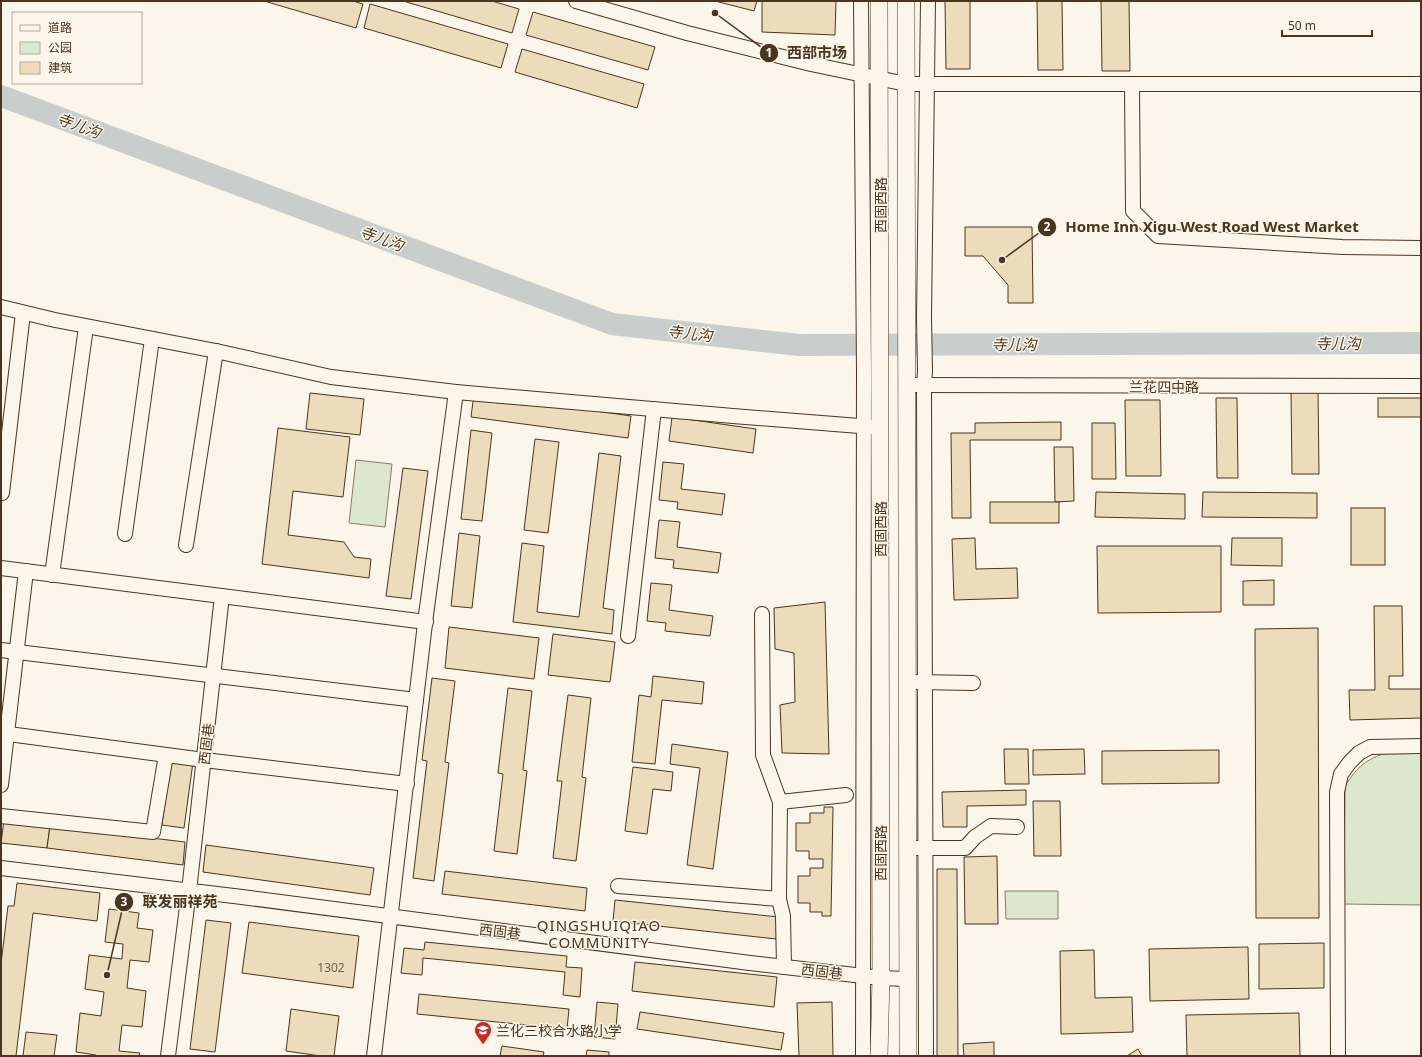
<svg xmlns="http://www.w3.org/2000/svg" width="1422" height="1057" viewBox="0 0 1422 1057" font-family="'Noto Sans','Noto Sans SC',sans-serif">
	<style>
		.green { fill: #dce7d0; stroke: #887966 }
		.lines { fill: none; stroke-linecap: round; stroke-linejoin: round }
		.river { stroke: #c9cecd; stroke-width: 22 }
		.building { fill: #ecdcbc; stroke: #4a3520 }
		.minor-casing { stroke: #4a3520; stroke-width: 16 }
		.major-casing { stroke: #4a3520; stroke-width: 18 }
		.minor { stroke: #fbf6e9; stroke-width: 14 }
		.major { stroke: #fbf6e9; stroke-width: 17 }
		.labels { text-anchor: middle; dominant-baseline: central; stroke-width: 3; stroke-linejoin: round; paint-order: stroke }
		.number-label { font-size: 12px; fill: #725f47 }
		.street-label { font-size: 14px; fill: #4a3520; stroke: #fbf6e9 }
		.poi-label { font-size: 14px; fill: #4a3520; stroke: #fbf6e9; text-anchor: start }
		.water-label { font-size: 15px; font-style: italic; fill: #4a3520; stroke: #fbf6e9 }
		.neighbourhood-label { font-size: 15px; letter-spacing: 1px; fill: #4a3520; stroke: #fbf6e9 }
		.leader { fill: none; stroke: #4a3520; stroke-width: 1.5 }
		.callout-dot { fill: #4a3520; stroke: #fbf6e9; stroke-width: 1.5 }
		.mark-label { font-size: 12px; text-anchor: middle; font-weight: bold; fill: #fff }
		.callout-label { font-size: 15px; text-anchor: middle; font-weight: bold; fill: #4a3520; stroke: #fbf6e9; stroke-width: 3; stroke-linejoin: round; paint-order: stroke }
	</style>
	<rect width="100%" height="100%" fill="#fbf6e9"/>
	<!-- green -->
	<g class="green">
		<polygon points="356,460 392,464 385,527 349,523"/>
		<path d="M1388 752H1421V905L1344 904 1345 786C1358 766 1365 760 1388 752Z"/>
		<polygon points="1005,891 1058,891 1058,919 1006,919"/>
	</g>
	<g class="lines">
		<!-- river -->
		<polyline class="river" points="1,96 612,324 799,345 1421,343"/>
	</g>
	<!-- building -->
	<g class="building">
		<polygon points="264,1 353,1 363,4 356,28"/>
		<polygon points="403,1 492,1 519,9 512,33"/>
		<polygon points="715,1 757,1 754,11"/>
		<polygon points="762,1 836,1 835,35 762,32"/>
		<polygon points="945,1 970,1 970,69 946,69"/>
		<polygon points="1037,1 1062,1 1063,70 1038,70"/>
		<polygon points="1101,1 1129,1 1130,71 1102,71"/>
		<polygon points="370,4 508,44 501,68 364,28"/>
		<polygon points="533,12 655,47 648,70 526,35"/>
		<polygon points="522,49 644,84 637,108 515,72"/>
		<polygon points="965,227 1032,227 1033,303 1008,303 1008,285 983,256 965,256"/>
		<polygon points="1291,391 1318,391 1319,474 1292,474"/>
		<polygon points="310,393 364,399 360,435 306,429"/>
		<polygon points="474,394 631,416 628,438 471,417"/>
		<polygon points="1216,398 1237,398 1238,478 1217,478"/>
		<rect x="1378" y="398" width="43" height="19"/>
		<polygon points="1125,400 1160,400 1161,476 1126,476"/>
		<polygon points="672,417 756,429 753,453 669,441"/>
		<polygon points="1061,422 1061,440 970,440 971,518 952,518 951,433 975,433 975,423"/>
		<polygon points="1092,423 1115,423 1116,479 1092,479"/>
		<polygon points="278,428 350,437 343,497 293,491 288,535 344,542 354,557 371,559 369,578 262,564"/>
		<polygon points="471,430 492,433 482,521 461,519"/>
		<polygon points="535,439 559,442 548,533 524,530"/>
		<polygon points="1054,447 1073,447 1074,501 1055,502"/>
		<polygon points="599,453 621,456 603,608 614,610 612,634 513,622 522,543 544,546 537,612 579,617"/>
		<polygon points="663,462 684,464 681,489 725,494 722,515 677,509 678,502 659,500"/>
		<polygon points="403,468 428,471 411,599 386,596"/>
		<polygon points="1096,492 1185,494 1185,519 1095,517"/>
		<polygon points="1203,492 1317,493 1317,518 1202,517"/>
		<rect x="990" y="502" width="69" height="21"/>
		<rect x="1351" y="508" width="34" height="57"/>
		<polygon points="659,520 680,522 677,547 721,553 718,573 673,568 674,560 655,558"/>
		<polygon points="459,533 480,536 472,608 451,606"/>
		<polygon points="975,538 976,569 1017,568 1018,598 954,600 952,539"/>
		<polygon points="1232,538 1282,538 1282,566 1231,565"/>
		<polygon points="1097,546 1221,546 1221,612 1098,613"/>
		<polygon points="1274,580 1274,605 1243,605 1243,581"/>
		<polygon points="651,583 672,585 669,610 713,616 710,636 665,631 666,623 647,621"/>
		<polygon points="825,602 829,754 782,753 780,705 795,702 794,653 775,649 774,608"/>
		<polygon points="1374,606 1402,606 1403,676 1389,676 1389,689 1421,689 1421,718 1350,720 1349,690 1375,690"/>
		<polygon points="449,627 539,638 534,679 445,668"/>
		<polygon points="1318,628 1319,918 1256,918 1255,629"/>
		<polygon points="553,634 615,642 610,682 548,675"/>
		<polygon points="653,676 704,682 702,704 662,700 655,764 632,762 639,695 651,697"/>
		<polygon points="432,678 455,681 445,762 449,763 434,881 413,878 427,761 422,760"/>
		<polygon points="508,688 532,691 523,770 527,771 517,854 494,851 503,774 498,773"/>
		<polygon points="568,695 591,698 582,777 586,778 576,861 553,858 562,781 557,781"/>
		<polygon points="672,744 728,752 713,869 687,865 700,768 670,764"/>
		<polygon points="1004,749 1028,749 1029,784 1005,784"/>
		<polygon points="1084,749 1085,774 1033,775 1033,750"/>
		<polygon points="1219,750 1219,783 1102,784 1102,751"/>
		<polygon points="171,759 193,762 184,828 162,825"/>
		<polygon points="633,767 673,772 671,791 653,789 647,834 625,831"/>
		<polygon points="1026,790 1026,805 967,806 967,827 943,827 942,792"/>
		<polygon points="1033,801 1060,801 1061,856 1034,856"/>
		<polygon points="824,807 833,807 831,916 822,916 822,912 810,912 810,903 798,903 798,876 810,876 810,868 823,868 823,859 809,859 809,851 796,851 796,823 810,823 810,813 824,813"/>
		<polygon points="4,820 50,826 47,848 1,843"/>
		<polygon points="50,826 185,842 183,865 47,848"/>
		<polygon points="206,845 374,868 370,895 203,872"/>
		<polygon points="997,856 998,924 965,924 964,857"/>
		<polygon points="937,869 957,869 958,1056 937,1056"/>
		<polygon points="445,871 587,888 585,911 442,894"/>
		<polygon points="17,883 100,893 97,921 33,913 16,1056 1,1056 1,964 8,906 14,906"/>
		<polygon points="615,900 779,917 776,939 613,921"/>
		<polygon points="109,909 139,913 137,928 153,930 149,962 130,960 127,988 146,991 142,1027 122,1025 119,1051 140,1053 139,1056 96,1056 96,1055 76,1052 80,1013 101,1016 104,992 85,989 89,955 122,959 123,944 105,942"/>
		<polygon points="206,920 231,923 215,1052 190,1049"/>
		<polygon points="249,922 359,936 353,988 242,973"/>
		<polygon points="425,942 567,956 566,967 582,968 580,997 563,995 565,972 423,958 422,975 401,973 404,948 424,950"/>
		<polygon points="1324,943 1324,988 1259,989 1259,944"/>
		<polygon points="1248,947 1249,999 1150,1001 1149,949"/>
		<polygon points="1094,950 1095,998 1132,997 1133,1032 1061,1034 1060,951"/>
		<polygon points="635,962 777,977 774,1007 632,991"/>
		<polygon points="419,994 569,1009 567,1029 417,1014"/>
		<polygon points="597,1002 618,1004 615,1039 594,1037"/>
		<polygon points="832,1002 833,1056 799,1056 797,1003"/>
		<polygon points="291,1009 339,1016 334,1056 321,1056 286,1051"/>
		<polygon points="640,1012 784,1033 781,1050 637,1029"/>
		<polygon points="1299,1013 1300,1056 1187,1056 1186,1015"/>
		<polygon points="26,1032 57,1035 54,1056 23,1056"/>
		<polygon points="994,1042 994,1056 964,1056 963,1044"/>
		<polygon points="502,1046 544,1052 543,1056 500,1056"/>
		<polygon points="1138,1049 1142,1056 1127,1056"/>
		<polygon points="587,1050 609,1052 609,1056 586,1056"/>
	</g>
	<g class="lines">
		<defs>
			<g id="minor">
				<polyline points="576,1 687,33 811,64 906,84 1421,84"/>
				<polyline points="861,1 864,371 863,1056"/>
				<polyline points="1132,85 1133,211 1158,236 1342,247 1421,248"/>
				<polyline points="1,307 55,320 216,351 331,377 456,392 733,416 872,427"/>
				<polyline points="915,385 1421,386"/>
				<polyline points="2,493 23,313"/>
				<polyline points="125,534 152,339"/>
				<polyline points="186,545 216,351"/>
				<polyline points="1,568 426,622"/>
				<polyline points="52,575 86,327"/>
				<polyline points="762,614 763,755 780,802 846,795"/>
				<polyline points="628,636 654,409"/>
				<polyline points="1,650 416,700"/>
				<polyline points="917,682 973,683"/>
				<polyline points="1,733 204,760 407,784"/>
				<polyline points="1,785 26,571"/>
				<polyline points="1,816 153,832 166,755"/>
				<polyline points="917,848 965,848 975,837 991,826 1017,827"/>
				<polyline points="1,868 242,897 750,963 881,978 907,979"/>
				<polyline points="618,886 779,899 780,802"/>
				<polyline points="779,899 783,916 784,967"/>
				<polyline points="168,1056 189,891 222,596"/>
				<polyline points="374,1056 426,615 456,392"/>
				<polyline points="926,1056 924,385 925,371 924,317 928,1"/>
				<polyline points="1338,1056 1337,792 1341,774 1350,762 1359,753 1370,747 1421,746"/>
			</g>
			<g id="major">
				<polyline points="879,1 881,978 879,1056"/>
				<polyline points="906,1 908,1056"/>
			</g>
		</defs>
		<!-- minor casing -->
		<use href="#minor" class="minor-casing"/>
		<!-- major casing -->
		<use href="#major" class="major-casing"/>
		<!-- minor -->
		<use href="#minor" class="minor"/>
		<!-- major -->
		<use href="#major" class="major"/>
	</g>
	<!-- icons -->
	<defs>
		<symbol id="school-pin" viewBox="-11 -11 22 30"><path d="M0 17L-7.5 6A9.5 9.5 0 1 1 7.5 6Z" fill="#c62828" stroke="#fbf6e9"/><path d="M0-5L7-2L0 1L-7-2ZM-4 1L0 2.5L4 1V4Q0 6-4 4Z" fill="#fff"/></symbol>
	</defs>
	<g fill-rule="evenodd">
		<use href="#school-pin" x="473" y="1020" width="20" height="27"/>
	</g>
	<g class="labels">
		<!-- number labels -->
		<g class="number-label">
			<text x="331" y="967">1302</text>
		</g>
		<!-- street labels -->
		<g class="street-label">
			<text transform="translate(880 205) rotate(-90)">西固西路</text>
			<text x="1164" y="386">兰花四中路</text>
			<text transform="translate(880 529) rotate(-90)">西固西路</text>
			<text transform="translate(206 744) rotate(-83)">西固巷</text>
			<text transform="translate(880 853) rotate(-90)">西固西路</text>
			<text transform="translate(500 931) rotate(7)">西固巷</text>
			<text transform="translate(822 971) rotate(7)">西固巷</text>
		</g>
		<!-- poi labels -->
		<g class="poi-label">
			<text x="496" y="1030">兰化三校合水路小学</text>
		</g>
		<!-- water labels -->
		<g class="water-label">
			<text transform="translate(79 125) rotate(20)">寺儿沟</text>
			<text transform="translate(382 238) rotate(20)">寺儿沟</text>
			<text transform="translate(690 333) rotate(6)">寺儿沟</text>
			<text x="1338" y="343">寺儿沟</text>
			<text x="1014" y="344">寺儿沟</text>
		</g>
		<!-- neighbourhood labels -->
		<g class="neighbourhood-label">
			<text x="599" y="925">QINGSHUIQIAO<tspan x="599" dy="17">COMMUNITY</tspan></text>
		</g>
	</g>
	<!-- callouts -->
	<path class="leader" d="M715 13L769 53M1002 260L1047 227M107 975L124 902"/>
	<g class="callout-dot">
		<circle cx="715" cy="13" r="4"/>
		<circle cx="1002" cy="260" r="4"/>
		<circle cx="107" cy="975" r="4"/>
		<circle cx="769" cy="53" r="10"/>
		<circle cx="1047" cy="227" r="10"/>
		<circle cx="124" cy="902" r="10"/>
	</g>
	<g class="mark-label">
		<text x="769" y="57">1</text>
		<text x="1047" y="231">2</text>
		<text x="124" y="906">3</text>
	</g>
	<g class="callout-label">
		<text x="817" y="58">西部市场</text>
		<text x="1212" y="232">Home Inn Xigu West Road West Market</text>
		<text x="180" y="907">联发丽祥苑</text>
	</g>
	<!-- border -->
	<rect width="1422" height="1057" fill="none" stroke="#4a3520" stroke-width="4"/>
	<!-- legend -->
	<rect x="12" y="12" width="130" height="72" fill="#fbf6e9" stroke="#b4a999"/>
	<rect x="20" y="25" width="20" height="6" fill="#fbf6e9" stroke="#b4a999"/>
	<text x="48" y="32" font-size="12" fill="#4a3520">道路</text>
	<rect x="20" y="42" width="20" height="12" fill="#dce7d0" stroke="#b4a999"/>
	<text x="48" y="52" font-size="12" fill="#4a3520">公园</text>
	<rect x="20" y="62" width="20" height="12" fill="#ecdcbc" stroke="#b4a999"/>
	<text x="48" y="72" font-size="12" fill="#4a3520">建筑</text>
	<!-- scale -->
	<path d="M1282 30v6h90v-6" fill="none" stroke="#4a3520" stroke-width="2"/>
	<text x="1288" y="30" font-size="12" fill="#4a3520" stroke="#fbf6e9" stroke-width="3" paint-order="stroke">50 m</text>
</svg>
